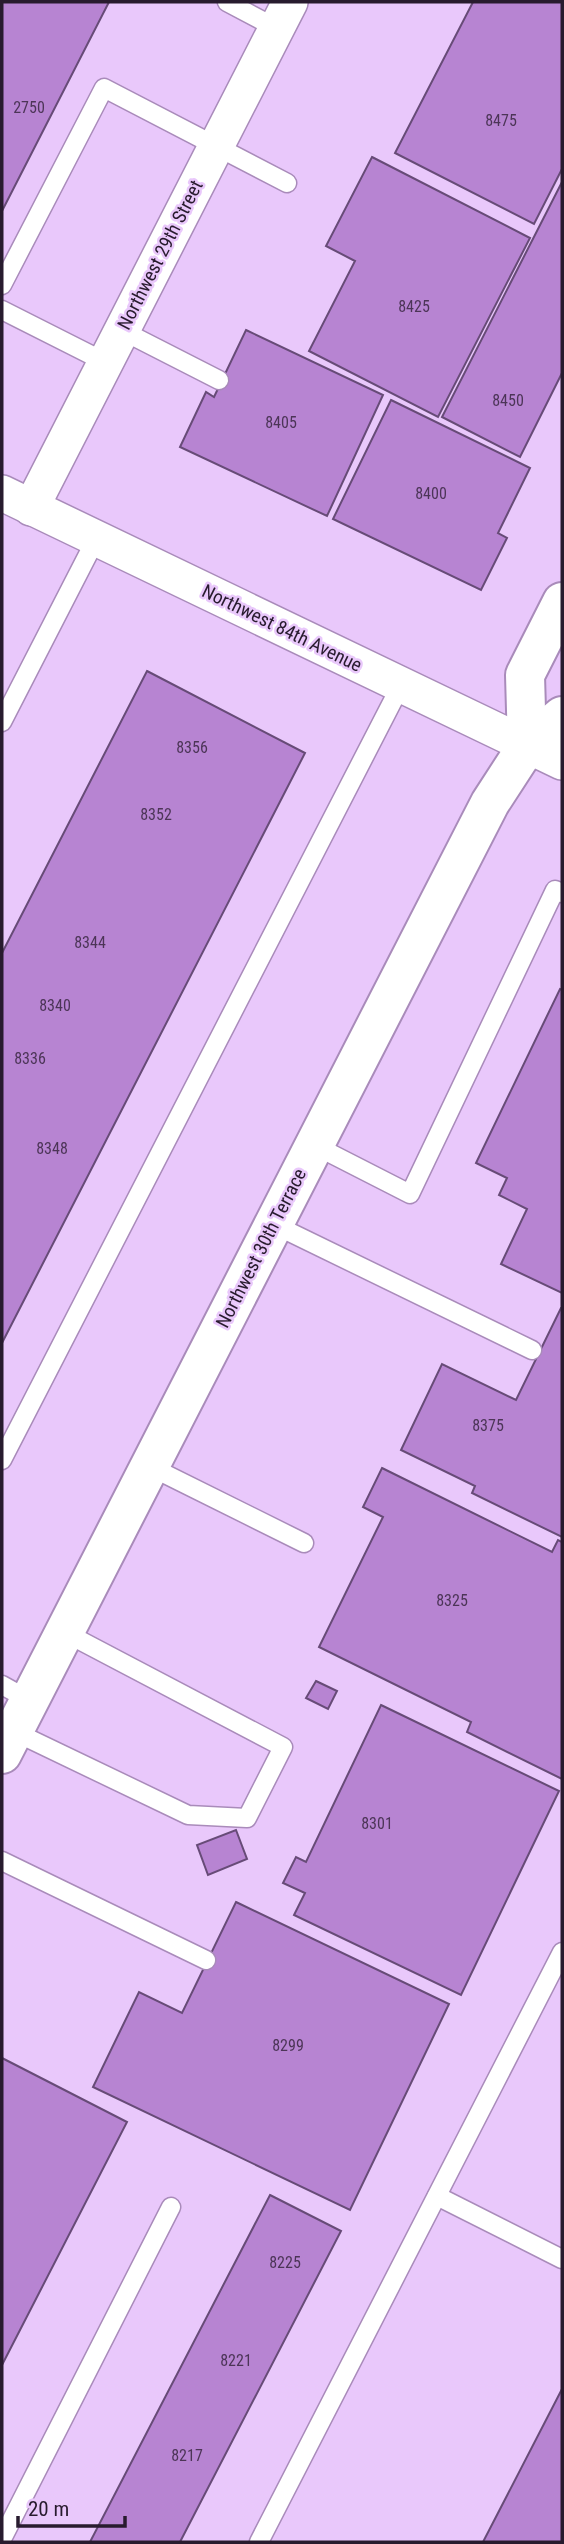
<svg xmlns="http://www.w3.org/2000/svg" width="564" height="2544" viewBox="0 0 564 2544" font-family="'Roboto Condensed',sans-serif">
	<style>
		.building { fill: #b784d2; stroke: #674b77; stroke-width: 2 }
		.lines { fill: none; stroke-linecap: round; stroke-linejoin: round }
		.lane-casing { stroke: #a98bba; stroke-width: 21 }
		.street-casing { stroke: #a98bba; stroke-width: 38 }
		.secondary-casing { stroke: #a98bba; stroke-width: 42 }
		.lane { stroke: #fff; stroke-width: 18 }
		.street { stroke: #fff; stroke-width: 35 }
		.secondary { stroke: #fff; stroke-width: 38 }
		.labels { text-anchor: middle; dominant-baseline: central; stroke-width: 5; stroke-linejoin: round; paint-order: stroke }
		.number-label { font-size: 16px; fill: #4c3557 }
		.street-label { font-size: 19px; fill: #281b2e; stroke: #e9c8fb }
	</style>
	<rect width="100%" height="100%" fill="#e9c8fb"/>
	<!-- building -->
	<g class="building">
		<polygon points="2,2 109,2 2,211"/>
		<polygon points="473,2 562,2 562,169 534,224 395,153"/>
		<polygon points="372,157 530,238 438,417 309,351 355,261 326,246"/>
		<polygon points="562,182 562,373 520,457 442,417"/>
		<polygon points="246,330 383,395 327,516 180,447 206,392 214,397"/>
		<polygon points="391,400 530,468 498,533 507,538 481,590 333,519"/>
		<polygon points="147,671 305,753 2,1343 2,953"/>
		<polygon points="560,989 562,990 562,1293 501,1264 527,1209 499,1195 507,1178 476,1163"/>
		<polygon points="561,1308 562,1308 562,1537 472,1493 475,1486 401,1450 442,1364 516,1400"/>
		<polygon points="382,1468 552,1552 558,1540 562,1542 562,1779 467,1732 471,1722 319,1647 383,1517 363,1507"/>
		<polygon points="316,1681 337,1691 328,1709 306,1698"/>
		<polygon points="381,1705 559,1791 461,1995 294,1915 305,1893 283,1883 296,1857 306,1862"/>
		<polygon points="236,1830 247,1859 208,1875 197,1845"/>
		<polygon points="236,1902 449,2004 350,2210 93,2087 139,1992 182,2013"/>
		<polygon points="2,2058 127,2122 2,2365"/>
		<polygon points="270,2195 341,2231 180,2542 90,2542"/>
		<polygon points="562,2389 562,2542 483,2542"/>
	</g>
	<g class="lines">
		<defs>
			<g id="lane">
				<polyline points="227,2 276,28"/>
				<polyline points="2,285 104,88 287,183"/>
				<polyline points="2,310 105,362"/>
				<polyline points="121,330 219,380"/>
				<polyline points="2,722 96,539"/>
				<polyline points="314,1145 410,1194 555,890 562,893"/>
				<polyline points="273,1224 532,1350"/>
				<polyline points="2,1460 401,685"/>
				<polyline points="149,1466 304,1543"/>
				<polyline points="2,1685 29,1700"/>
				<polyline points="13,1731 188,1815 247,1818 283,1747 64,1632"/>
				<polyline points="2,1861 206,1960"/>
				<polyline points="437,2196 562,2259"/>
				<polyline points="2,2539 171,2207"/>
				<polyline points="259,2542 562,1952"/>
			</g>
			<g id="street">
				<polyline points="2,493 562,762"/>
				<polyline points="31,508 290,2"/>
			</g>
			<g id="secondary">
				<polyline points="527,746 525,675 562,602"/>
				<polyline points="2,1754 490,803 527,746 562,716"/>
			</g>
		</defs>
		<!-- lane casing -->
		<use href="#lane" class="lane-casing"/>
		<!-- street casing -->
		<use href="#street" class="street-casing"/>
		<!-- secondary casing -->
		<use href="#secondary" class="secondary-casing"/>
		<!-- lane -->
		<use href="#lane" class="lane"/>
		<!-- street -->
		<use href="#street" class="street"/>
		<!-- secondary -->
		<use href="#secondary" class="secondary"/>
	</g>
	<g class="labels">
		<!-- number labels -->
		<g class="number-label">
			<text x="29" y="107">2750</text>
			<text x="501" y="120">8475</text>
			<text x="414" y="306">8425</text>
			<text x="508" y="400">8450</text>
			<text x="281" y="422">8405</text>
			<text x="431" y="493">8400</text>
			<text x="192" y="747">8356</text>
			<text x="156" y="814">8352</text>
			<text x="90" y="942">8344</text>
			<text x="55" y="1005">8340</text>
			<text x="30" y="1058">8336</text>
			<text x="52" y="1148">8348</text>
			<text x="488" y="1425">8375</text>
			<text x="452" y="1600">8325</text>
			<text x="377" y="1823">8301</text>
			<text x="288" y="2045">8299</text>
			<text x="285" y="2262">8225</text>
			<text x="236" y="2360">8221</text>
			<text x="187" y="2455">8217</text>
		</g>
		<!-- street labels -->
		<g class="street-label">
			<text transform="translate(160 255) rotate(-63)">Northwest 29th Street</text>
			<text transform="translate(282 628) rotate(26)">Northwest 84th Avenue</text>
			<text transform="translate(261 1248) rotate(-63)">Northwest 30th Terrace</text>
		</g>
	</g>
	<!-- border -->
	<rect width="564" height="2544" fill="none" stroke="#281b2e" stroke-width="7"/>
	<!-- scale -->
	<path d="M18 2516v10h107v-10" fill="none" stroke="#281b2e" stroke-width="3.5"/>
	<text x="28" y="2516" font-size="21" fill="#281b2e" stroke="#e9c8fb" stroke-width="5" paint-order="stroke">20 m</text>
</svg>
